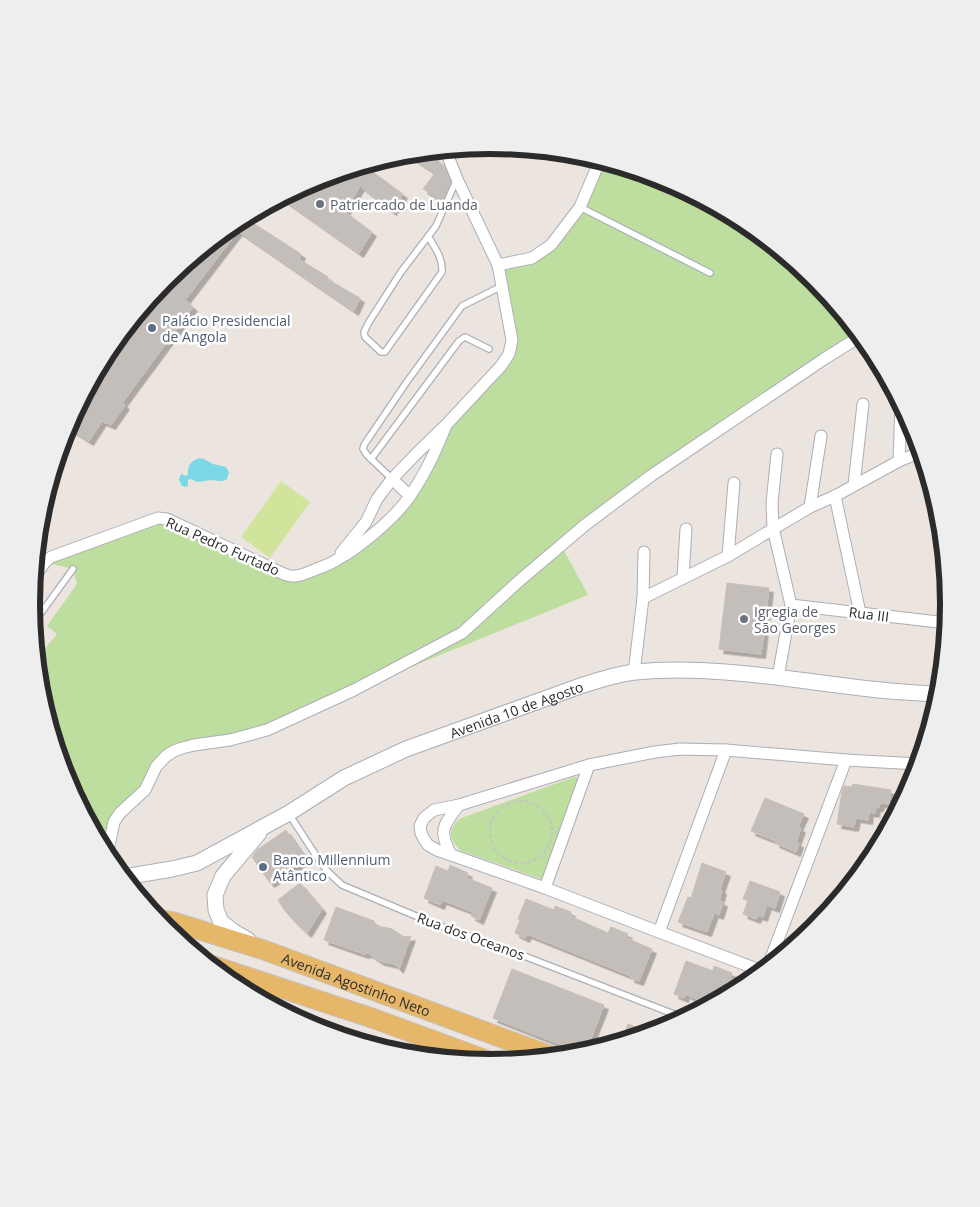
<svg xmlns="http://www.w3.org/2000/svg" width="980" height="1207" viewBox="0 0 980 1207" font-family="'Open Sans',sans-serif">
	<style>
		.green { fill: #bede9f }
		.pitch { fill: #d0e49c }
		.water { fill: #7ad9e5 }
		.building { fill: #c4bebb; stroke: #c7c0b8; filter: url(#shadow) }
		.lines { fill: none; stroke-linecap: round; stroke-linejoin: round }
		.service-casing { stroke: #abafb6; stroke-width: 8 }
		.minor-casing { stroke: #abafb6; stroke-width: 13 }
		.tertiary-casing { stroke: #abafb6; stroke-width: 17 }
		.primary-casing { stroke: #c4c4c4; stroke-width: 21 }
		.path { stroke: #c4c4c4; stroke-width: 2; stroke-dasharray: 4 2.5; stroke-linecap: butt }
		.service { stroke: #fff; stroke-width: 5.5 }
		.minor { stroke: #fff; stroke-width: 11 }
		.tertiary { stroke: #fff; stroke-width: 15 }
		.primary { stroke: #e6b669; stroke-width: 19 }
		.worship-dot { fill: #6b7280; stroke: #fff; stroke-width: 2 }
		.service-dot { fill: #5c6f8a; stroke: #fff; stroke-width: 2 }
		.labels { text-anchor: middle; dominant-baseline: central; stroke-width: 5; stroke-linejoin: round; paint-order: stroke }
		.worship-label { font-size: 14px; fill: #5b616d; stroke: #fff; text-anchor: start }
		.service-label { font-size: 14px; fill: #4e5e75; stroke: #fff; text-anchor: start }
		.street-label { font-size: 14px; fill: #2b2b2b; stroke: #fff }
		.rim { fill: none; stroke: #2b2b2b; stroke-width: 6 }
	</style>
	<defs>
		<filter id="shadow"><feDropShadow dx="4.5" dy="4.5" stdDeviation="0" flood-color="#0004"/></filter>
	</defs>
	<rect width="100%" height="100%" fill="#ece4de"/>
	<!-- green -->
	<g class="green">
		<polygon points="600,160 666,180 745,222 815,279 861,336 824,359 561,545 588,595 354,690 267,730 174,751 120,813 107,855 66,779 53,736 53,731 51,728 40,693 42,680 38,657 57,634 47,626 77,584 73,569 45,562 158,518 284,574 310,572 395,514 446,425 509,354 498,265 532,258 580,207"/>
		<path d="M574 777H578L579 782 542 879 461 851C450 840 446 832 459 819Z"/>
	</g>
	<!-- pitch -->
	<polygon class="pitch" points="281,481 310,502 270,558 241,537"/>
	<!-- water -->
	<path class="water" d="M200 458 204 459 213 464 226 467 229 472 227 479C221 483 218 480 211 480 203 481 198 484 191 479L188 480V484L187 487 182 486 179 480 181 474 186 476 188 475C187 466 191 460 200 458Z"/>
	<!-- building -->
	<g class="building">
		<polygon points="425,151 439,161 445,169 450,181 450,184 442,201 423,189 435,173 405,153"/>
		<polygon points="363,165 403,194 392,211 360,186 345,212 372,232 359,253 281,198 315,180"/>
		<polygon points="251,214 247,219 301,254 299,259 328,277 327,279 360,298 354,311 238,231 185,300 193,307 122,403 125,405 111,425 102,421 89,441 67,427 109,348 166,279 235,222"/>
		<polygon points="727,583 769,588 761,654 719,649"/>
		<polygon points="853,784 891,790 889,804 880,803 879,807 876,807 875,813 869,812 868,820 856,818 854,827 837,824 842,791 844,786 852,787"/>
		<polygon points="765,798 804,814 798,827 801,828 796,842 799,843 796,852 775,843 776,841 751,831"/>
		<polygon points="286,830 306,859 270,883 252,857 257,850"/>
		<polygon points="702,863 726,872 720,889 722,890 719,901 723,902 719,915 714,913 707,932 678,922 688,897 691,898"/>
		<polygon points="450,865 468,873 467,878 492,888 479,920 471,916 473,912 442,900 440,905 424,898 436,866 448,871"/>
		<polygon points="750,881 780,892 775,908 767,905 763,917 758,915 756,919 743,914 748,901 743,899"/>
		<polygon points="300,883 322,909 307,933 296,923 285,911 278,900"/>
		<polygon points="526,899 554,910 555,906 571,912 570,916 608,933 611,927 628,934 626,938 652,949 639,981 630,978 631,976 527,934 525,938 515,933 520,920 518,919"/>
		<polygon points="336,907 374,921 377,927 384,927 392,929 404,937 411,936 399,969 394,964 380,961 368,953 364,954 324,940"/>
		<polygon points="686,961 713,971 714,966 732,973 730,978 746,984 709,1004 685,994 684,998 674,994"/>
		<polygon points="512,969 604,1005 586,1051 582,1053 493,1018"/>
		<polygon points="628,1024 649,1032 622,1041"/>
	</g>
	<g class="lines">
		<defs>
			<g id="service">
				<polyline points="580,207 710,273"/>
				<path d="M428 236C435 248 443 258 442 272L385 352H381L365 337 364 332 369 322 401 272 436 226 456 181"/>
				<polyline points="371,459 459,341 465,337 489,349"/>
				<polyline points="392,479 367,455 363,449 364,445 406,383 462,306 502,286"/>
				<polyline points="33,624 73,569"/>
				<polyline points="289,814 315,854 327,871 342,885 435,924 519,954 684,1018"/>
			</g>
			<g id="minor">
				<polyline points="498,265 532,258 551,245 580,207 600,160"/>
				<polyline points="777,454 772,503 773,528 791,605 778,677"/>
				<polyline points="899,461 901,404"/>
				<polyline points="392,479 410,496"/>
				<polyline points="854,485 863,404"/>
				<polyline points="835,496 860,613"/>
				<polyline points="810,507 821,436"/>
				<polyline points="341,553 366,522 377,499 392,479 418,452 446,425 501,366 509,354 512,340 498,265 457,179 445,149"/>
				<polyline points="728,556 734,483"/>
				<polyline points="683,577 686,529"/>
				<path d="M34 578 45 562 51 557 158 518 167 519 284 574C287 575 289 576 292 576 299 577 307 573 314 570 322 567 331 564 338 559 359 548 393 519 407 500 424 477 436 451 446 425"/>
				<polyline points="643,598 728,556 810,507 835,496 899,461 921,452"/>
				<polyline points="791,605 947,623"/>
				<polyline points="634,673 643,598 644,552"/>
				<polyline points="107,855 114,822 120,813 145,790 156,767 166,756 174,751 182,748 194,745 230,740 267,730 354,690 462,633 519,581 585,525 652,475 824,359 861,336"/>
				<path d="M451 855C438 830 443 826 459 805"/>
				<polyline points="545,888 589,765"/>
				<polyline points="659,932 726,750"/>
				<polyline points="768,966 846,760"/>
				<polyline points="762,971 659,932 545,888 437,850 428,845 424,839 421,833 420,826 424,818 434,810 459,805 589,765 655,752 680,749 726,750 846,760 918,764"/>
			</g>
			<g id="tertiary">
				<path id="s1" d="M124 877 172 869 197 863 289 813 344 778 406 749 583 685C600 680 617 674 635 672 720 664 805 683 890 691 906 692 923 694 940 694"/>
				<polyline points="248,940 234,932 221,922 216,910 215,895 223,876 259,833"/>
			</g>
			<g id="primary">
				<path id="s2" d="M158 919 174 922 264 950 551 1056"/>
				<polyline points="211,965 372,1018 492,1062"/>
			</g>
		</defs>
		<!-- service casing -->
		<use href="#service" class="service-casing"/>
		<!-- minor casing -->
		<use href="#minor" class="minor-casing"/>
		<!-- tertiary casing -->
		<use href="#tertiary" class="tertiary-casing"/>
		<!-- primary casing -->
		<use href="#primary" class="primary-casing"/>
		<!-- path -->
		<circle class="path" cx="521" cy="832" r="31"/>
		<!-- service -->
		<use href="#service" class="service"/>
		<!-- minor -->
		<use href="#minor" class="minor"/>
		<!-- tertiary -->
		<use href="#tertiary" class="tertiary"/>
		<!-- primary -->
		<use href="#primary" class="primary"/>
	</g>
	<!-- markers -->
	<g class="worship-dot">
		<circle cx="320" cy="204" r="5"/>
		<circle cx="744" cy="619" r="5"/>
	</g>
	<g class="service-dot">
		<circle cx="152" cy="328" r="5"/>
		<circle cx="263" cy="867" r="5"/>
	</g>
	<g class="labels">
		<!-- worship labels -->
		<g class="worship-label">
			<text x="330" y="204">Patriercado de Luanda</text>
			<text x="754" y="611">Igregia de<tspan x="754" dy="16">São Georges</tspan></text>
		</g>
		<!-- service labels -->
		<g class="service-label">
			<text x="162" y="320">Palácio Presidencial<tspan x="162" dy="16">de Angola</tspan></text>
			<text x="273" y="859">Banco Millennium<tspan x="273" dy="16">Atântico</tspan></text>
		</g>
		<!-- street labels -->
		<g class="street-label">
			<text transform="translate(223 546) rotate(24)">Rua Pedro Furtado</text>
			<text transform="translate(869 614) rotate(7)">Rua III</text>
			<text stroke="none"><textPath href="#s1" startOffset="430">Avenida 10 de Agosto</textPath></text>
			<text transform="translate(471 936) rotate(20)">Rua dos Oceanos</text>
			<text stroke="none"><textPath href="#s2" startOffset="209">Avenida Agostinho Neto</textPath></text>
		</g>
	</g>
	<!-- crop -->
	<path d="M0 0H980V1207H0ZM40 604a450 450 0 1 1 900 0a450 450 0 1 1-900 0Z" fill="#eee" fill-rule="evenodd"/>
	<path class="rim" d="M40 604a450 450 0 1 1 900 0a450 450 0 1 1-900 0Z"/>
</svg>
